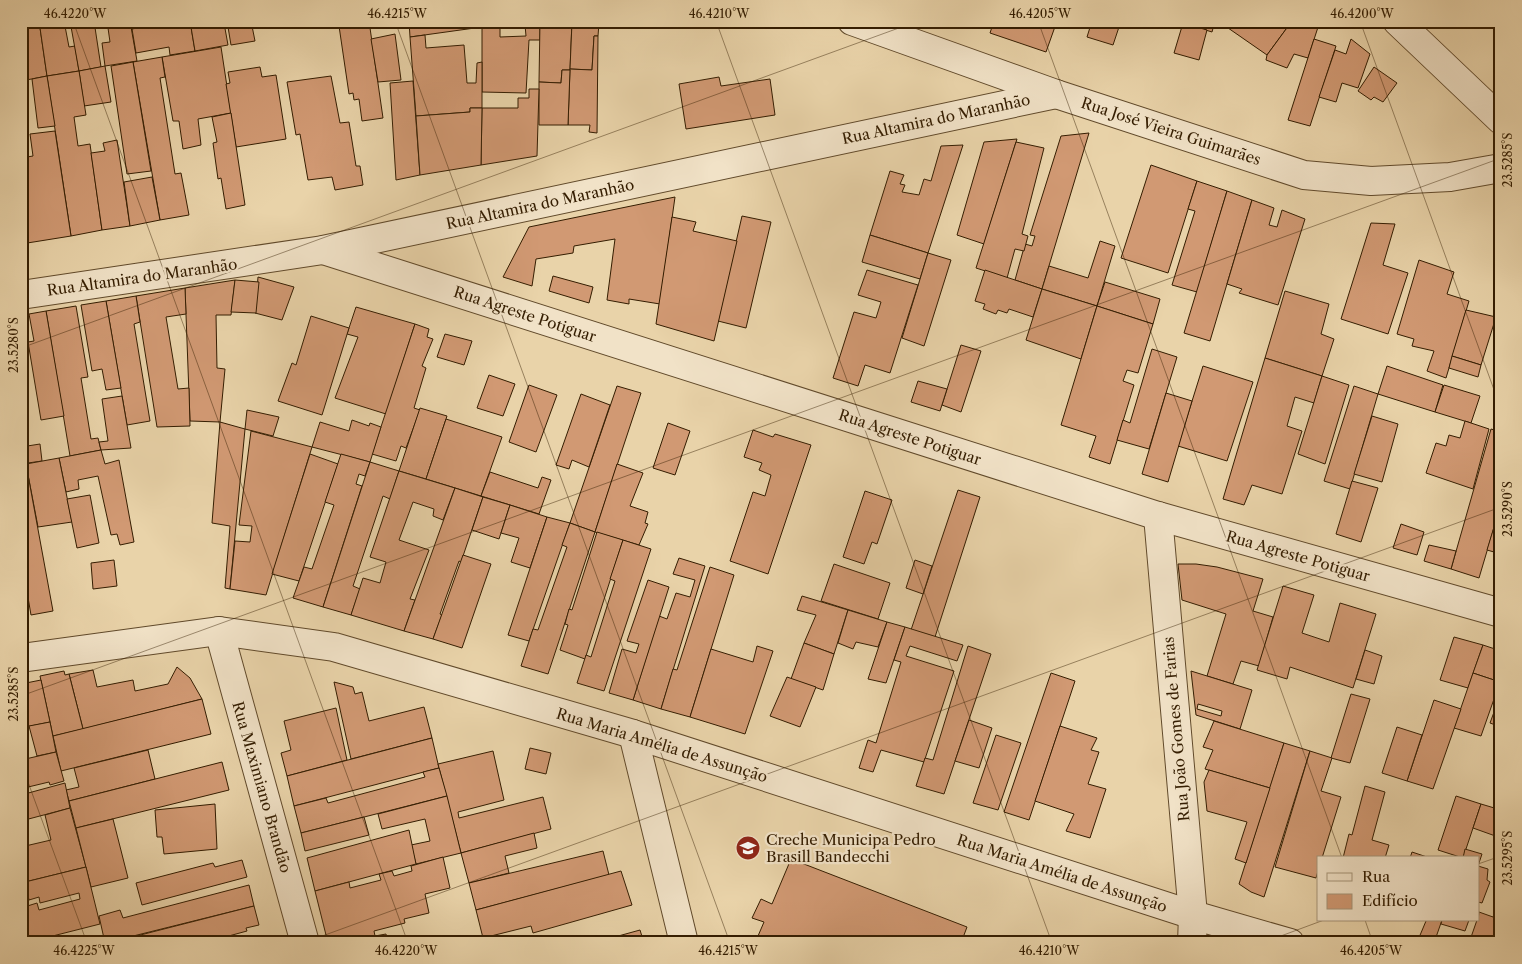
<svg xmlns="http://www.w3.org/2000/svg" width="1522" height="964" viewBox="0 0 1522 964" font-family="'Libre Caslon Text',serif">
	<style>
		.building { fill: #d19973; stroke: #341d01; fill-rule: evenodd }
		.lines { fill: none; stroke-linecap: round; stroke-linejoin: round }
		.street-casing { stroke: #614a2b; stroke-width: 30 }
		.street { stroke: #f1e2c7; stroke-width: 28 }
		.ticks { fill: none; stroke: #341d01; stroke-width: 1; stroke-opacity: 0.45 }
		.labels { text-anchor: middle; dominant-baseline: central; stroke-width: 4.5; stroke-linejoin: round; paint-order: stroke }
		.street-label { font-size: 15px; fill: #341d01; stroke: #f1e2c7 }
		.poi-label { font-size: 15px; fill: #341d01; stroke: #f1e2c7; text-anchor: start }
		.neatline { fill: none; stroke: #341d01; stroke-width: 2 }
		.ticks-label { font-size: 12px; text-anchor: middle; fill: #341d01 }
	</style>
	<rect width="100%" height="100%" fill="#e9d3a9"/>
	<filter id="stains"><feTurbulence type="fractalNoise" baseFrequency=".004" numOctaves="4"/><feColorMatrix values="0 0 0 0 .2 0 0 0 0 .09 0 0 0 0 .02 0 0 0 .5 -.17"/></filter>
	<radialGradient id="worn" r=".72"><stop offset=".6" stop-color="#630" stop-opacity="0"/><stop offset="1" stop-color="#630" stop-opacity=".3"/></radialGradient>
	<!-- building -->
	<g class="building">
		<polygon points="21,21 39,21 47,76 21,81"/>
		<polygon points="39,21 64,21 69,47 75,46 79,71 47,76"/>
		<polygon points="70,21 94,21 101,67 79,71"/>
		<polygon points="107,21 130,21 137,61 105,66 102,43 110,42"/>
		<polygon points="168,21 190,21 195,51 170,55 169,47 136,53 132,29 169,22"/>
		<polygon points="190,21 217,21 217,24 224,23 228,45 195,51"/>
		<polygon points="227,21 251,21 255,41 231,45"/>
		<polygon points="338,21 369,21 339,26"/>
		<polygon points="369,21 383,118 362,121 359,99 354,100 353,93 349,94 339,26"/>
		<polygon points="409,21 482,21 482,27 410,37"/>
		<polygon points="482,21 500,21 500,37 526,36 525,25 512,27 511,21 540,21 540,40 529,40 526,93 482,92"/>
		<polygon points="540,21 572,21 570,70 562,70 561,83 539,82"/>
		<polygon points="994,21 1057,21 1046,52 990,33"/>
		<polygon points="1092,21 1121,21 1113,45 1087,37"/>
		<polygon points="1183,21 1215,21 1212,32 1183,23"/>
		<polygon points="1218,21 1292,21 1267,55"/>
		<polygon points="1292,21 1320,21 1308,58 1294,54 1287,68 1266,60 1267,55"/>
		<polygon points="572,22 599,23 598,36 594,36 592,70 570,69"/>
		<polygon points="1183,23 1207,30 1199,60 1174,53"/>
		<polygon points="395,34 401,80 378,82 371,39"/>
		<polygon points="425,35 426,48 464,45 467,83 476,83 477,63 482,62 482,108 470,108 470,112 416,116 410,37"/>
		<polygon points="594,36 598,36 597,133 589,132 590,125 568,125 570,69 592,70"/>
		<polygon points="1314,39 1336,46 1310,126 1288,120"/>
		<polygon points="1351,39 1370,54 1358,88 1342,83 1336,102 1319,97 1335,50 1346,54"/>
		<polygon points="221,47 231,113 198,119 201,145 183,149 179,121 173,121 162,57"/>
		<polygon points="162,57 165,77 160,78 175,174 181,173 189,215 160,220 133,62"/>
		<polygon points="133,62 151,171 127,174 111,66"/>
		<polygon points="105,66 111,102 84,106 79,71"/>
		<polygon points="260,67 262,77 276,75 286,139 236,147 226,84 230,83 228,72"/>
		<polygon points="1374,67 1397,83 1383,102 1374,97 1371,100 1358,91"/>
		<polygon points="562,70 570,70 568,125 539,125 539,82 561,83"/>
		<polygon points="79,71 86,115 74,117 78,146 90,144 102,230 71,236 47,76"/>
		<polygon points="47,76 55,126 38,128 32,79"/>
		<polygon points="331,76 340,123 349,122 356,166 360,166 363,185 335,190 332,177 308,180 300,134 296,135 287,82"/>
		<polygon points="719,77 721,86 770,79 775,115 686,129 679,84"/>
		<polygon points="413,81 420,175 396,180 390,83"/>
		<polygon points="529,89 539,89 537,156 481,165 482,108 518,108 518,98 529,98"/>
		<polygon points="470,108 482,108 481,165 420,175 416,116 470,112"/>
		<polygon points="231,113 245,205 226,209 221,178 218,179 213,143 217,142 212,117"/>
		<polygon points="55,131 71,236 21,244 21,158 33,156 30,134"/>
		<polygon points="1089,133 1042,289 1015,280 1025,244 1032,246 1035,236 1030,235 1061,136"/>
		<polygon points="1017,139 984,244 957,235 984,142"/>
		<polygon points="117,140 130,226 102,230 91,153 105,151 103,143"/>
		<polygon points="1016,142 1044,148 1022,234 1028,236 1024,251 1015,249 1007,278 976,268"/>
		<polygon points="963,145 928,253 870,235 890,171 904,175 900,184 905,185 902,192 919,195 924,179 931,181 941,146"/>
		<polygon points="1151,165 1197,181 1168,273 1121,258"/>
		<polygon points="152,177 160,220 130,226 124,182"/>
		<polygon points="1197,181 1227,191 1197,292 1172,285 1195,211 1188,209"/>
		<polygon points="1227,191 1252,200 1210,341 1184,333"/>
		<polygon points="675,197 660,304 629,299 629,304 607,300 615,239 574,246 573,253 536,259 532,286 503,277 529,227"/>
		<polygon points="1252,200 1274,208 1269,225 1277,227 1282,210 1305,219 1278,305 1239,293 1242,289 1227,284"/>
		<polygon points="742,216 771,222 746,328 718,321"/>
		<polygon points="672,217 696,222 693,231 737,241 714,341 656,324"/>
		<polygon points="1371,223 1395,224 1383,265 1408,273 1388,334 1341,319"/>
		<polygon points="870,235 928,253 920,279 862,262"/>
		<polygon points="1100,241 1115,246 1097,306 1042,289 1049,266 1088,278"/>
		<polygon points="928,253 951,260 924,346 902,338"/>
		<polygon points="1419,260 1454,272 1447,294 1469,301 1446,378 1427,371 1434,351 1412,346 1414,339 1397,334"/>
		<polygon points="867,270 918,285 890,373 865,365 858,386 833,378 854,312 876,318 881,302 858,295"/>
		<polygon points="985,270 1042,289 1033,317 1009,309 1007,313 998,310 996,314 983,309 985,304 975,301"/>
		<polygon points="553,276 593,287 589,303 549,291"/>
		<polygon points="258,277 294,287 282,320 255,313"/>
		<polygon points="235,280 231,315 216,315 217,368 225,369 220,422 190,421 185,288"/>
		<polygon points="235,280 259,282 256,313 231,312"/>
		<polygon points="1105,282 1160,299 1153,324 1097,306"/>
		<polygon points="185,288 186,314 166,317 178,389 189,388 190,426 157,427 136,296"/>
		<polygon points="1042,289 1097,306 1081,359 1026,340"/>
		<polygon points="1285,291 1329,304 1321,334 1334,339 1322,376 1265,358"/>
		<polygon points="136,296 140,322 134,324 150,421 127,425 106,301"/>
		<polygon points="106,301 121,388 106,390 102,369 92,371 81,305"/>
		<polygon points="76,306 88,377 81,378 91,439 98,438 101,450 70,456 46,311"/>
		<polygon points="1097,306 1153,324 1138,373 1127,370 1123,381 1134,385 1110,464 1089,457 1096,436 1061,425"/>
		<polygon points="356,307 415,324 386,414 335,398 358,337 347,334"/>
		<polygon points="1466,310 1496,317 1481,365 1452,356"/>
		<polygon points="46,311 64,416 41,420 28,342 34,341 29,314"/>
		<polygon points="311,316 349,328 322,415 278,401 292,363 296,365"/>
		<polygon points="415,324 429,329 427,337 433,339 422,366 426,368 414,408 420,410 406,448 401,446 396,461 372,454"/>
		<polygon points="445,334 472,341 464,365 437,357"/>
		<polygon points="961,345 981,351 961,412 942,405"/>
		<polygon points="21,346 23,346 27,371 21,372"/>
		<polygon points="1152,349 1177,357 1149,449 1117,440 1123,420 1130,423"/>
		<polygon points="1452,356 1481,365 1478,377 1449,368"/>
		<polygon points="1265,358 1322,376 1314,403 1295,397 1287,426 1302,431 1282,494 1252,485 1244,505 1223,499"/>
		<polygon points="1203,366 1253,382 1227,461 1178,446"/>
		<polygon points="1387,366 1443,385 1435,412 1378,394"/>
		<polygon points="489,375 515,384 503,416 477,408"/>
		<polygon points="1322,376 1349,385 1325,464 1298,454"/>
		<polygon points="918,381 947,389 940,411 911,402"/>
		<polygon points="529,385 557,395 536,452 509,442"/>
		<polygon points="1444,385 1480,396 1471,423 1435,412"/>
		<polygon points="617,386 641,393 595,532 570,523"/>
		<polygon points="1354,386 1378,394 1350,489 1324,481"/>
		<polygon points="1166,393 1192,401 1168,482 1142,474"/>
		<polygon points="581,394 610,405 589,467 572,460 569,469 556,465"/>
		<polygon points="122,396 131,448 101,450 99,442 108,441 102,399"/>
		<polygon points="1501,406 1501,432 1494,430"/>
		<polygon points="420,408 447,416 426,479 399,471"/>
		<polygon points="247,410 279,417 273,436 245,429"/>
		<polygon points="1372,416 1398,424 1382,482 1354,474"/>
		<polygon points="446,419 502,437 481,496 426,479"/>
		<polygon points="352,420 369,426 370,423 381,427 370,462 312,447 320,422 349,431"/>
		<polygon points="1465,421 1489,429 1473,489 1426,473 1436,443 1446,446 1449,435 1460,438"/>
		<polygon points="220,422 245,429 230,589 225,588 230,526 212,523"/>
		<polygon points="668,423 690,431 675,475 653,468"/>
		<polygon points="1491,429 1501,432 1501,504 1479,578 1451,569"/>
		<polygon points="753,430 773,437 775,434 811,445 768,574 730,561 753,492 765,496 771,475 759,470 762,463 744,457"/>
		<polygon points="251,431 312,447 266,595 230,589 235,541 250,542 252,526 239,525"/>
		<polygon points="40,444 42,461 21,464 21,447"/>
		<polygon points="101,450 105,464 119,460 134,542 120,545 117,534 111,535 98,476 78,480 79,489 66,492 59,458"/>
		<polygon points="310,454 338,464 299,581 272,574"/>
		<polygon points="341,454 370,462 365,476 359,474 356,484 362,486 323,607 293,598 304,567 312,569 334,505 325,502"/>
		<polygon points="59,458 72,522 38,527 26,464"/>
		<polygon points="370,462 399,471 390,499 383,496 353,586 360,589 351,615 323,607"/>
		<polygon points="21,464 26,464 53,611 31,615 25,580 21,581"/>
		<polygon points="617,464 643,473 630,506 648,512 645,523 648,524 639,545 595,532"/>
		<polygon points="399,471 455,488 443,520 433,516 434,509 413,502 399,540 429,550 410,599 415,600 404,631 351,615 363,578 380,583 386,562 370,557"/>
		<polygon points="490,472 538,488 542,477 551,480 539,514 481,496"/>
		<polygon points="1352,481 1378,488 1361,542 1336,534"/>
		<polygon points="455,488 483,497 461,562 459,561 440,614 442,615 433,639 404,631"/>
		<polygon points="958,490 980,497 935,637 911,630"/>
		<polygon points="865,491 892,500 877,544 872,542 864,564 843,557"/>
		<polygon points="90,495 99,543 77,548 67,499"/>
		<polygon points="483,497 510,505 499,539 472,530"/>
		<polygon points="1501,504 1501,554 1487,550"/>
		<polygon points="510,505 547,517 530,568 511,562 519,538 501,533"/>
		<polygon points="547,517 570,523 529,641 508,635"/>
		<polygon points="570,523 595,532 548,674 521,666 533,629 538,630 567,547 562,545"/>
		<polygon points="1401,524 1424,532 1417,555 1393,548"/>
		<polygon points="597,532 623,540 585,659 560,650 568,625 565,624 569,609 572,610"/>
		<polygon points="623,540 651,549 604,691 577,683 586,655 591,657 615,581 610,579"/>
		<polygon points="1429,545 1456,551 1451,569 1424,561"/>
		<polygon points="463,555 491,564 462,648 433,639"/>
		<polygon points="679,558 705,566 661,709 633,700 659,616 667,619 676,593 690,597 695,580 673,574"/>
		<polygon points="114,560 117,586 93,589 91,563"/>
		<polygon points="915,560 932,566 923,594 906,588"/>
		<polygon points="834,564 890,583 878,619 821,601"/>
		<polygon points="1178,564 1196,564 1217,567 1263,579 1253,611 1273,617 1259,666 1241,661 1233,684 1207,676 1226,614 1182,600"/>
		<polygon points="710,567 734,575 690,717 661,709 673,669 677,670"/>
		<polygon points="648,580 669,587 633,700 609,693 622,649 636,653 639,644 627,641"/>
		<polygon points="1283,586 1314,595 1302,633 1329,642 1340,603 1376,614 1353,688 1290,667 1287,679 1257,670"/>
		<polygon points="802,596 848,610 834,654 804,643 816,615 797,610"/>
		<polygon points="848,610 887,622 878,647 856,642 853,649 838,643"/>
		<polygon points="887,622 905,627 886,683 868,679"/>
		<polygon points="905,627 963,645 957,661 910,646 906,656 954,671 924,762 881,750 873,772 859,768 868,740 876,743 901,662 894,660"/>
		<polygon points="1454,637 1483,645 1468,688 1440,680"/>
		<polygon points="804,643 834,654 823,690 791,679"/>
		<polygon points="1483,645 1501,651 1500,682 1473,673"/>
		<polygon points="757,646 773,651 745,734 690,717 711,649 753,662"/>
		<polygon points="968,646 991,654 944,794 916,786 925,758 933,760"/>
		<polygon points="1365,650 1382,656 1374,684 1356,679"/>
		<polygon points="177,667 190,678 202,699 83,729 69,674 93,670 97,687 133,680 135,691 168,684"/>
		<polygon points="64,671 65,675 69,674 83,729 53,736 40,676"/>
		<path d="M1191 671 1252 690 1240 729 1196 715ZM1198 704 1222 711 1221 716 1197 709Z"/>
		<polygon points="1051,673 1075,681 1029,820 1004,812"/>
		<polygon points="1473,673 1500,682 1481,736 1454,728"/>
		<polygon points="787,677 816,687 800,727 770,716"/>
		<polygon points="41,680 50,722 21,728 21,684"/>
		<polygon points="334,682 353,687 355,694 362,692 369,721 424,707 432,738 351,759"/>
		<polygon points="1501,693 1501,727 1490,723"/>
		<polygon points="1351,694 1370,699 1350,763 1331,758"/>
		<polygon points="202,699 211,734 61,771 53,736"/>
		<polygon points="1434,700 1461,709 1433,789 1407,781"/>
		<polygon points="336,708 347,760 287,776 281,753 291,750 284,721"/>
		<polygon points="969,720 992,728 979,768 955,761"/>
		<polygon points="1214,721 1284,743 1270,788 1205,769 1213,750 1203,747"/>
		<polygon points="50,722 56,752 37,756 29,726"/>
		<polygon points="1060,726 1097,738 1091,750 1099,752 1088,784 1106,789 1090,838 1066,831 1074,814 1035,801"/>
		<polygon points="1397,727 1422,735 1407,781 1382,773"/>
		<polygon points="996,735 1021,743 998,810 973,803"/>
		<polygon points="432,738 439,768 294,806 287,776"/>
		<polygon points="1284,743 1310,751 1264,897 1251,892 1239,884"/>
		<polygon points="530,748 551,753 546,774 525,769"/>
		<polygon points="148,750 155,779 69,801 66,790 79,787 74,768"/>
		<polygon points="493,751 504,800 458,812 459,818 543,797 551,829 461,853 438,764"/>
		<polygon points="1310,751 1332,758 1321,791 1341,797 1322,858 1318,858 1318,871 1316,878 1275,867"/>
		<polygon points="56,752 64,781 50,785 49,782 24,788 23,785 21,786 21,760"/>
		<polygon points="222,762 229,790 76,828 69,801"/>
		<polygon points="439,768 447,796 301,833 294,806 326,798 328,803 425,777 423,772"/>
		<polygon points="1209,770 1270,788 1246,863 1235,859 1247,822 1207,811 1204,782"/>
		<polygon points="65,783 70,808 21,821 21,795"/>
		<polygon points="1365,786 1385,792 1372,840 1389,845 1385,858 1343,858 1349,834 1352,835"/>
		<polygon points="447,796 461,853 416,864 411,845 430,841 425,819 382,829 378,814"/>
		<polygon points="1456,796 1481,804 1463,858 1438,850"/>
		<polygon points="215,804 217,849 164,854 162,837 157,837 155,810"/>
		<polygon points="1481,804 1501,810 1501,838 1473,828"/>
		<polygon points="70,808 86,867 21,883 21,847 51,840 45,815"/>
		<polygon points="364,817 369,835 305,851 301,833"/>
		<polygon points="113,819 128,878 91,887 76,828"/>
		<polygon points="409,830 416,864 315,891 307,858"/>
		<polygon points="534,833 537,848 505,856 509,873 469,883 461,853"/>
		<polygon points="1465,849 1482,854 1478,866 1478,858 1463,858"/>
		<polygon points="603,851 609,875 476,910 469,883"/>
		<polygon points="1412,852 1430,858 1410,858"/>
		<polygon points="443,857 450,888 425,894 429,913 404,919 405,923 374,931 375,936 351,943 328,943 315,891 349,882 350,888 381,880 379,874 392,871 394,876 412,871 411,866"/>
		<polygon points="791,859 967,927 961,943 755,943 764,922 752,918 761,899 772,904"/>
		<polygon points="242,860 247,877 142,905 136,883 213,863 215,867"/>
		<polygon points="1478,866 1488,869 1487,880 1490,882 1482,903 1478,902"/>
		<polygon points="86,867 100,924 29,942 21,908 37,903 39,910 80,899 79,893 40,903 39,897 29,900 25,882"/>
		<polygon points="621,871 632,905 533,933 531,926 483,938 476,910"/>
		<polygon points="249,885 254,906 105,943 99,916 120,910 123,918"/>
		<polygon points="254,906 259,925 246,928 247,931 203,943 109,943"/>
		<polygon points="1497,907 1501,908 1501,931 1497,943 1469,943 1477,920 1478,920 1479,912 1493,917"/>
		<polygon points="1425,920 1442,920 1434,943 1425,943 1418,940 1426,921"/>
		<polygon points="1442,920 1469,920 1465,931 1441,924"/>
		<polygon points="640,930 644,943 593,943"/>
		<polygon points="386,934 388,943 351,943 375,936"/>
		<polygon points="262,937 264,943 240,943"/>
	</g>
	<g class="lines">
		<defs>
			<g id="street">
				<polyline points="852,21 1056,94 1304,175 1371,181 1450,177 1501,168"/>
				<polyline points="1397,21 1501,120"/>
				<polyline points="323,250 1158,516 1501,613"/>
				<polyline points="21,295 323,250 1056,94"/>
				<polyline points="1158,516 1193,915 1192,943"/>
				<polyline points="219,631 305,943"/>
				<polyline points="21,658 219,631 334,647 633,734 1193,915 1290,943"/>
				<polyline points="633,734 684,943"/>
			</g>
		</defs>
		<!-- street casing -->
		<use href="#street" class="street-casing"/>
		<!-- street -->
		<use href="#street" class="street"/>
	</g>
	<!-- ticks -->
	<path class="ticks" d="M73 21 408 943M395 21 730 943M716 21 1052 943M1038 21 1342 858M1360 21 1501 409M21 348 918 21M21 696 1501 158M21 763 87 943M1478 864 1501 856M1365 920 1373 943M303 943 1501 507M1262 943 1324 920"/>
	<!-- icons -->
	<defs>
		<symbol id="school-disc" viewBox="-11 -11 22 22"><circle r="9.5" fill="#8f2418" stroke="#f1e2c7"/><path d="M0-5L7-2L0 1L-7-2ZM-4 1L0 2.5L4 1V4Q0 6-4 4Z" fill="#fff"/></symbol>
	</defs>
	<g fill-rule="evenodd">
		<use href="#school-disc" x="734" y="834" width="28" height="28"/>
	</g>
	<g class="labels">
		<!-- street labels -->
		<g class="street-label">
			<text transform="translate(936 119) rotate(-12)">Rua Altamira do Maranhão</text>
			<text transform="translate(1171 131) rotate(18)">Rua José Vieira Guimarães</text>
			<text transform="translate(540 204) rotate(-12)">Rua Altamira do Maranhão</text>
			<text transform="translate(142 277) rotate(-8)">Rua Altamira do Maranhão</text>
			<text transform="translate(525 314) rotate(18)">Rua Agreste Potiguar</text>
			<text transform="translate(910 437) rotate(18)">Rua Agreste Potiguar</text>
			<text transform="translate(1298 556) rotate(16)">Rua Agreste Potiguar</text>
			<text transform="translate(1176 729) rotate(-95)">Rua João Gomes de Farias</text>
			<text transform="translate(662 745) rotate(17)">Rua Maria Amélia de Assunção</text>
			<text transform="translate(262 787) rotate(74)">Rua Maximiano Brandão</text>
			<text transform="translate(1062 873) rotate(18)">Rua Maria Amélia de Assunção</text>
		</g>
		<!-- poi labels -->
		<g class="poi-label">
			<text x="766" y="839">Creche Municipa Pedro<tspan x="766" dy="17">Brasill Bandecchi</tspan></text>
		</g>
	</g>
	<!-- margin -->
	<rect width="1522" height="964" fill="none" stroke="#e9d3a9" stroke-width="55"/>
	<!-- legend -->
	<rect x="1317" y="856" width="162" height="65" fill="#f1e2c7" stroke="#a59378"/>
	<rect x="1327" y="873" width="25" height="8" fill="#f1e2c7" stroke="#a59378"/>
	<text x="1362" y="882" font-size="15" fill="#341d01">Rua</text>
	<rect x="1327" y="894" width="25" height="15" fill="#d19973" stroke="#a59378"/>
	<text x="1362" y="906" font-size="15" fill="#341d01">Edifício</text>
	<rect x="28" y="28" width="1466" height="908" class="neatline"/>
	<g class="ticks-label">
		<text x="75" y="18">46.4220°W</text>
		<text x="397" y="18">46.4215°W</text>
		<text x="719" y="18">46.4210°W</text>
		<text x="1040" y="18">46.4205°W</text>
		<text x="1362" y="18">46.4200°W</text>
		<text transform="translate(1508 160) rotate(-90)" y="4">23.5285°S</text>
		<text transform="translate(14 345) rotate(-90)" y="4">23.5280°S</text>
		<text transform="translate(1508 509) rotate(-90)" y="4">23.5290°S</text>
		<text transform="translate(14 694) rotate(-90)" y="4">23.5285°S</text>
		<text transform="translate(1508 858) rotate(-90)" y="4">23.5295°S</text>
		<text x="84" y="955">46.4225°W</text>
		<text x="406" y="955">46.4220°W</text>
		<text x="728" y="955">46.4215°W</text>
		<text x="1049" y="955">46.4210°W</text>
		<text x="1371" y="955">46.4205°W</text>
	</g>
	<rect width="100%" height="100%" filter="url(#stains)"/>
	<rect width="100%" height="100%" fill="url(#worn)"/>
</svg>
